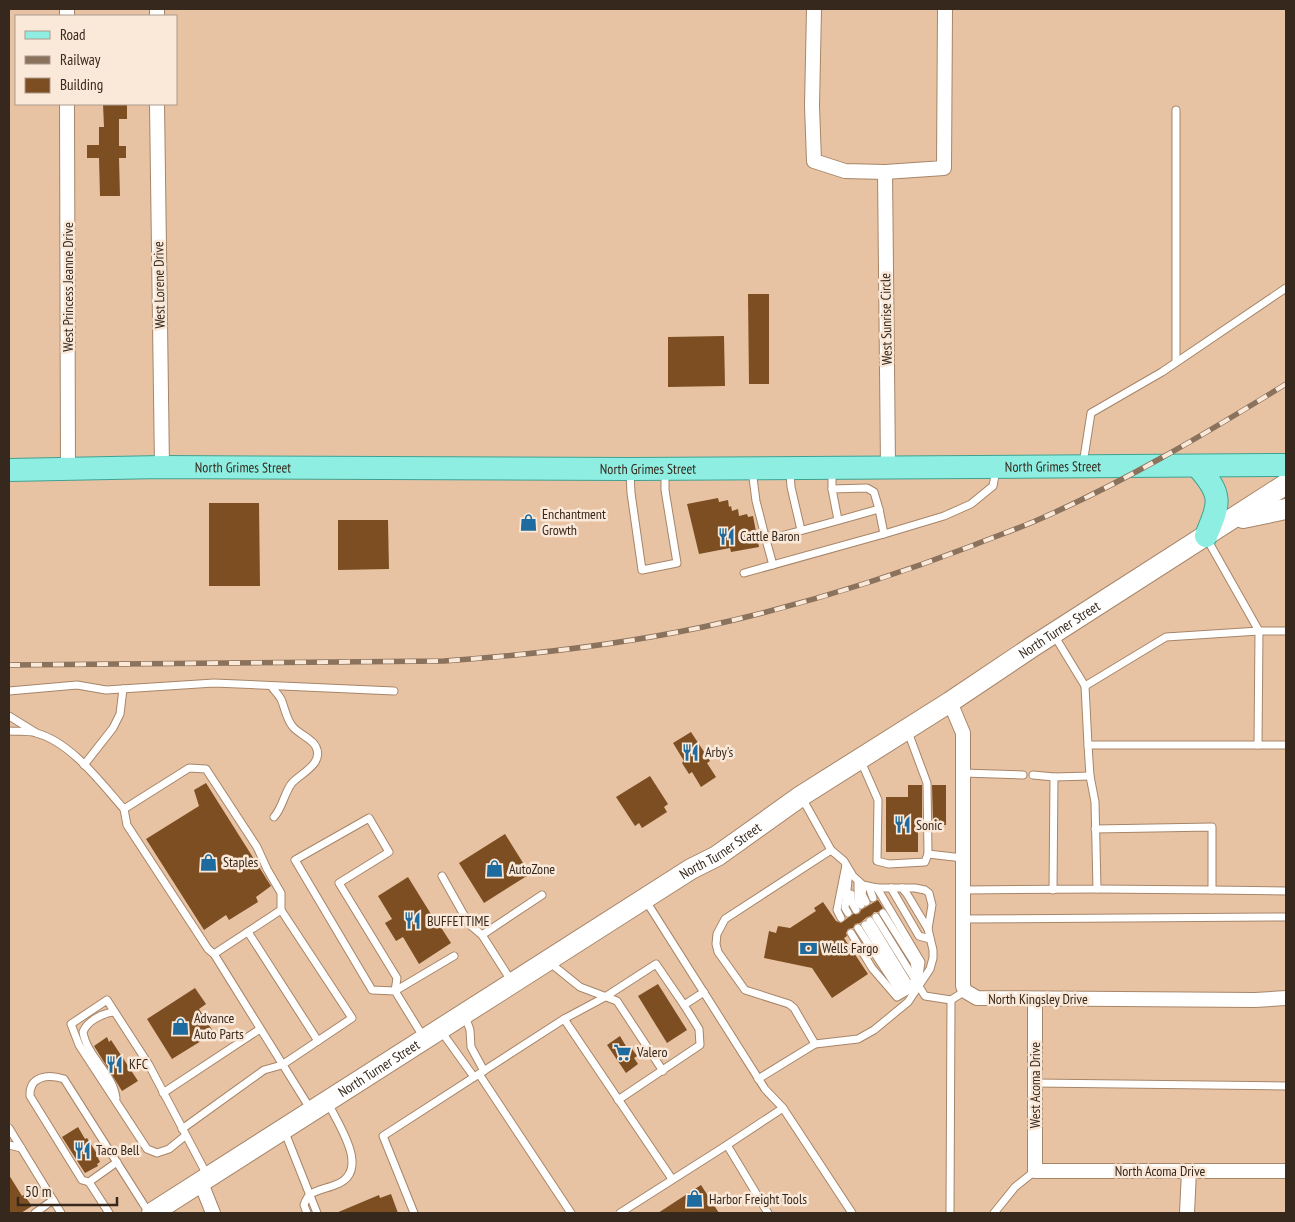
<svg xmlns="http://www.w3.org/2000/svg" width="1295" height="1222" viewBox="0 0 1295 1222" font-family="'PT Sans Narrow',sans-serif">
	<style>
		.building { fill: #7c4e21 }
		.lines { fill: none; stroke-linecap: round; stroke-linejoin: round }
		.lane-casing { stroke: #a78568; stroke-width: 9 }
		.street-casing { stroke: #a78568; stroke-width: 16 }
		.secondary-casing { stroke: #a78568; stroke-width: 22 }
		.primary-casing { stroke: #3fa290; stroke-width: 24 }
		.lane { stroke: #fff; stroke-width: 7 }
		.street { stroke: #fff; stroke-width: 14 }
		.secondary { stroke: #fff; stroke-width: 20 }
		.primary { stroke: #8feee2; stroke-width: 22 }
		.rail-casing { stroke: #8a725d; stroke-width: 5.5 }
		.rail { stroke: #fae8d8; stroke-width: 4; stroke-dasharray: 11; stroke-linecap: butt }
		.labels { text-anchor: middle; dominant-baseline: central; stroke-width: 5; stroke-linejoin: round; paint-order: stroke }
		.street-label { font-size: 14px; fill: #36281c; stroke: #fae8d8 }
		.poi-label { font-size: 14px; fill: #36281c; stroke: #fae8d8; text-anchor: start }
	</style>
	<rect width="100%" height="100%" fill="#e7c3a4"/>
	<!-- building -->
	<g class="building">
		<polygon points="103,104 127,104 127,119 119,119 119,146 126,146 126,158 119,158 120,196 100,196 99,158 87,158 87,145 99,145 99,127 104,127"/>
		<polygon points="748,294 769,294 769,384 749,384"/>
		<polygon points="724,336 725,386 668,387 668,337"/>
		<polygon points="718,498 719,502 728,500 729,507 731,506 732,511 738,509 739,516 747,514 748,517 753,516 759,547 731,552 730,548 699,554 687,504"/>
		<polygon points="209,503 259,503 260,586 209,586"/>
		<polygon points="338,520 388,520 389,569 338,570"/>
		<polygon points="691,732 710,761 707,763 716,777 701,787 692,772 689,774 682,763 684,761 673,743"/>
		<polygon points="650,776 668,804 664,807 667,812 642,828 639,823 635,826 616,797"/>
		<polygon points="206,783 271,886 256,897 258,902 229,920 226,915 204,930 146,839 199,806 194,790"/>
		<polygon points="908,785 922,785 922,825 918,825 918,852 886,852 886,797 908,797"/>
		<polygon points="932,785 946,785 946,825 933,825"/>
		<polygon points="505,834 530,874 484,903 459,863"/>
		<polygon points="408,877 434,919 435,918 451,943 419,964 403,937 396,941 385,923 392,919 378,896"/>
		<polygon points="878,900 883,908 878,912 874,912 871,916 867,917 860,923 855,924 853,928 848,929 846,933 847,936 844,938 868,974 832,998 812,968 764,958 769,931 776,933 778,926 790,928 816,911 814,908 823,902 836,921 841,923 853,914 859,914 861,910"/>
		<polygon points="658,984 687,1030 667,1043 638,996"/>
		<polygon points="195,988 206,1004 199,1009 214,1033 172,1059 147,1019"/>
		<polygon points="620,1036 627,1048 630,1046 637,1056 634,1058 638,1064 626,1073 607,1045"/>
		<polygon points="107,1037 109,1042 111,1040 138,1081 122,1091 94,1046"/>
		<polygon points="78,1127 85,1139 87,1138 99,1157 98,1158 100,1162 97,1164 98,1166 85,1173 62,1137"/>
		<polygon points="9,1175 22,1196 24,1195 32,1206 21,1213 9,1213"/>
		<polygon points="701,1185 719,1213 658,1213"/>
		<polygon points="391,1194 398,1213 336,1213 379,1195 380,1198"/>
	</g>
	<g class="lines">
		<defs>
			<g id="lane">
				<polyline points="1176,110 1176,362"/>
				<polyline points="1083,464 1091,413 1162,372 1286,288"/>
				<path d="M752 470 756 501 766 540C804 530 841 520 879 509L874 492 867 488 832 489 838 520"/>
				<polyline points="630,472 631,493 642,570 677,563 665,490 665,471"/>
				<polyline points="790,472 791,487 801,530"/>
				<polyline points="832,489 832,470"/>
				<polyline points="884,534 944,516 971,504 993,486 996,470"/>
				<polyline points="1207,539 1259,631 1258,745"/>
				<polyline points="766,540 773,565"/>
				<polyline points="744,573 884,534 879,509"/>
				<polyline points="1054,635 1085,686 1088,745 1286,745"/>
				<path d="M271 686C274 690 278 694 281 699 285 708 286 719 293 727 300 735 313 739 316 747 324 764 301 773 292 783 284 793 283 807 274 817"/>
				<polyline points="1085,686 1166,637 1259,631 1286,631"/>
				<polyline points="9,691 77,685 106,690 214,683 394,691"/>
				<polyline points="9,716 35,732"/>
				<path d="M9 731C17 732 28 730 36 733 71 742 101 783 124 809"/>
				<polyline points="860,759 878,800 877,861 889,864 925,862 928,854 927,783 908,732"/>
				<polyline points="84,765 113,728 120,714 123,689"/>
				<polyline points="963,773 1023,775"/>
				<polyline points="1033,775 1054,777"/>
				<polyline points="1095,829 1212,827 1212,890 1097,889"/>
				<polyline points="928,854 963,858"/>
				<polyline points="442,876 469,924 482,935 512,982"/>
				<polyline points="858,881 858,900 861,905"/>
				<polyline points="869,887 873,898"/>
				<polyline points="863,888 862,894 866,902"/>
				<polyline points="877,888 921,962 918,982"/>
				<polyline points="891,888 919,936 930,939"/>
				<polyline points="902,888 907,894 928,929"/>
				<polyline points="963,890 1097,889 1095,802 1090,776 1088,745"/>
				<polyline points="1053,890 1054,777 1090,776"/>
				<polyline points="1212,890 1286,891"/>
				<polyline points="851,894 851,901 856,910"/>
				<polyline points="646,901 765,1089 783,1108 852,1213"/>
				<polyline points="848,913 845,908 849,871"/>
				<polyline points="883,913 914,962 917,977"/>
				<polyline points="876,917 925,996 951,1000 965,991"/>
				<polyline points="841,918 837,910 846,865"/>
				<polyline points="962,919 1286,917"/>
				<polyline points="870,921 908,983 915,984"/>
				<polyline points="865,925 904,988 908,987"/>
				<polyline points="858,928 900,992 906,989"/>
				<polyline points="248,932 318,1041"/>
				<polyline points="851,933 872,968 897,997 916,986"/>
				<polyline points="482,935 542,895"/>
				<polyline points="214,954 208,949 127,825 124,809 189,768 206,769 257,847 267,869 281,893 281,910"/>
				<polyline points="549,962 580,987 617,1001 663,1071"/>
				<path d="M114 1012C103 1013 87 1021 83 1032 87 1057 113 1073 116 1098"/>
				<polyline points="465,1016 470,1030 471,1047 484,1071"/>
				<polyline points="564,1019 605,997 656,964 684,1005"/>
				<polyline points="441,1031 474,1077"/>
				<polyline points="424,1038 395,991 397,978 339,883 389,852 369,818 295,860 372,990 395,991 454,956"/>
				<polyline points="815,1044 794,1008 789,1004 745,990 718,952 716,944 717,934 725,919 831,850"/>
				<polyline points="479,1074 571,1213"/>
				<polyline points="758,1079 815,1044 858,1039 874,1030 908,1002 930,969 933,958 933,950 928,929 932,905 929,893 925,890 915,888 877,888 863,885 853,876 844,861 831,850 802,798"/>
				<polyline points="1035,1083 1286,1086"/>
				<polyline points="163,1093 260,1029"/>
				<polyline points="618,1100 700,1045 699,1029 684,1005 704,992"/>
				<polyline points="9,1128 61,1213"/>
				<polyline points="182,1129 264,1070 282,1065 352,1018 281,910 214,954 311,1110"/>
				<polyline points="284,1130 317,1213"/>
				<polyline points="185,1136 169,1149 157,1153 147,1149 79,1045 71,1024 107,1000 149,1065 207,1175"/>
				<polyline points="9,1145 21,1148"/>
				<polyline points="89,1182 117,1162"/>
				<polyline points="35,1213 53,1200"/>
				<path d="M109 1213 89 1182 82 1180 30 1096C29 1076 48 1074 64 1079L149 1213"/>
				<path d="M307 1213 304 1205C305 1202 307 1197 310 1195 315 1190 328 1188 335 1185 372 1172 339 1126 328 1103"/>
				<polyline points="414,1213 383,1136 564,1019 672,1179"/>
				<polyline points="620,1213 727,1145"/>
				<polyline points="768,1213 727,1145 783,1108"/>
				<polyline points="950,1213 951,1000"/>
				<polyline points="994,1213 1015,1187 1035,1171"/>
			</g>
			<g id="street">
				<polyline points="67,9 67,16"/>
				<polyline points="814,9 812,106 814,161 845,171 885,172 944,168 945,9"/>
				<polyline points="157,16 157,9"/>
				<polyline points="67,104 68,470"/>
				<polyline points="157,104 162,467"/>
				<polyline points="885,172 888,466"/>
				<polyline points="950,702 963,733 963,986 965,991 977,998 1255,1000 1286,998"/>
				<polyline points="1035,999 1035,1171 1286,1171"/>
				<polyline points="201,1183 213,1213"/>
				<polyline points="1187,1213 1189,1171"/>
			</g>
			<g id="secondary">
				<polyline points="1243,518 1286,509"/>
				<path id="s1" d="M152 1213 691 869 717 856 801 796 950 702 1032 647 1286 484"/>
			</g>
			<g id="primary">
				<path d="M1197 466C1223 495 1220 502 1206 536"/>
				<path id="s2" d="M9 470 162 467 630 469 1286 465"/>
			</g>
		</defs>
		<!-- lane casing -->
		<use href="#lane" class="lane-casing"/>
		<!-- street casing -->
		<use href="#street" class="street-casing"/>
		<!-- secondary casing -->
		<use href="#secondary" class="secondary-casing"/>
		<!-- primary casing -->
		<use href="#primary" class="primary-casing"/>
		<!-- lane -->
		<use href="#lane" class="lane"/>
		<!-- street -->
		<use href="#street" class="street"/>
		<!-- secondary -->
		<use href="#secondary" class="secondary"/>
		<!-- primary -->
		<use href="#primary" class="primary"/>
		<defs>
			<path id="rail" d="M9 665 444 661C530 655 617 645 703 627 795 607 886 579 974 545 994 537 1014 530 1033 522 1121 484 1205 434 1286 384"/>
		</defs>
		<!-- rail casing -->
		<use href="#rail" class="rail-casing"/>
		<!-- rail -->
		<use href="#rail" class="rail"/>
	</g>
	<!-- icons -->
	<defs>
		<symbol id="shop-bare" viewBox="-9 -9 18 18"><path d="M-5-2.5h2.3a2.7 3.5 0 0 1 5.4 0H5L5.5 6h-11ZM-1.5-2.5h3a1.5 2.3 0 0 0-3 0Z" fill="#1e6c9f" stroke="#fae8d8" stroke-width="2.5" paint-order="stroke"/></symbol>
		<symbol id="restaurant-bare" viewBox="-9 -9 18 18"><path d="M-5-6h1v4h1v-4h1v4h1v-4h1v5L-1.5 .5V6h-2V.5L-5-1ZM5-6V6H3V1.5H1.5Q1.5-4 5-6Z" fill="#1e6c9f" stroke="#fae8d8" stroke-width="2.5" paint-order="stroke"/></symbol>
		<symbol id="bank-bare" viewBox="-9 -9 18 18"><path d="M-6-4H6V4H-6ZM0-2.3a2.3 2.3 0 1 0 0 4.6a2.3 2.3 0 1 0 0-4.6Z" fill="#1e6c9f" stroke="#fae8d8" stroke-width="2.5" paint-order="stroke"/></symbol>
		<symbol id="supermarket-bare" viewBox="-9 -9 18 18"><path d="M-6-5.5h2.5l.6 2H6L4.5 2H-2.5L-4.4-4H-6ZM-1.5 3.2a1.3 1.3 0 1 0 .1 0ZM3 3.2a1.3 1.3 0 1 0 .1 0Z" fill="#1e6c9f" stroke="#fae8d8" stroke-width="2.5" paint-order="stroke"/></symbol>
	</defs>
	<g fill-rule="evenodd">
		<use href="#shop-bare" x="516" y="510" width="25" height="25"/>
		<use href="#restaurant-bare" x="714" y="524" width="25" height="25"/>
		<use href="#restaurant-bare" x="678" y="740" width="25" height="25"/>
		<use href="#restaurant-bare" x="890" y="812" width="25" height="25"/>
		<use href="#shop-bare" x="196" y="850" width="25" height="25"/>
		<use href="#shop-bare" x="482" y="856" width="25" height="25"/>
		<use href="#restaurant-bare" x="400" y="908" width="25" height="25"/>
		<use href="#bank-bare" x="796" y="936" width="25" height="25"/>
		<use href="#shop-bare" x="168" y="1014" width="25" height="25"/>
		<use href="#supermarket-bare" x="610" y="1040" width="25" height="25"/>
		<use href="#restaurant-bare" x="102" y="1052" width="25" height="25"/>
		<use href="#restaurant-bare" x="70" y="1138" width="25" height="25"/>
		<use href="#shop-bare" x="682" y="1186" width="25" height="25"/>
	</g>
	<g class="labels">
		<!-- street labels -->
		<g class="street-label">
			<text transform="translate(159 285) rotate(-91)">West Lorene Drive</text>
			<text transform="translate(68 287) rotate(-90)">West Princess Jeanne Drive</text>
			<text transform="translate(886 319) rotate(-91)">West Sunrise Circle</text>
			<text stroke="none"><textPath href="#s2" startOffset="1044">North Grimes Street</textPath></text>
			<text stroke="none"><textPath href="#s2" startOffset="234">North Grimes Street</textPath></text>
			<text stroke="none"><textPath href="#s2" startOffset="639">North Grimes Street</textPath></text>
			<text stroke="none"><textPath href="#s1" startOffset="1079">North Turner Street</textPath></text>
			<text stroke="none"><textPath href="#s1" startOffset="674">North Turner Street</textPath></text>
			<text x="1038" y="999">North Kingsley Drive</text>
			<text stroke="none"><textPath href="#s1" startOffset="269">North Turner Street</textPath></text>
			<text transform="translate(1035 1085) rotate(-90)">West Acoma Drive</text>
			<text x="1160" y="1171">North Acoma Drive</text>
		</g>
		<!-- poi labels -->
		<g class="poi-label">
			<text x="542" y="514">Enchantment<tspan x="542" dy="16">Growth</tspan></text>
			<text x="740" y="536">Cattle Baron</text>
			<text x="705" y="752">Arby's</text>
			<text x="916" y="825">Sonic</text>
			<text x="223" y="862">Staples</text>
			<text x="509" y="869">AutoZone</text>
			<text x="427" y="921">BUFFETTIME</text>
			<text x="822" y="948">Wells Fargo</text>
			<text x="194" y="1018">Advance<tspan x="194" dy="16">Auto Parts</tspan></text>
			<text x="637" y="1052">Valero</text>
			<text x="129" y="1064">KFC</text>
			<text x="96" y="1150">Taco Bell</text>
			<text x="709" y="1199">Harbor Freight Tools</text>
		</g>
	</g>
	<!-- border -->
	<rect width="1295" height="1222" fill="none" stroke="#36281c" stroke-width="20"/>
	<!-- legend -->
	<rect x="15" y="15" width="162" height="90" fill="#fae8d8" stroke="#ac9b8d"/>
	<rect x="25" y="31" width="25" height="8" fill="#8feee2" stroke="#ac9b8d"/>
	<text x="60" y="40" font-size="15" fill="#36281c">Road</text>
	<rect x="25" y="56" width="25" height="8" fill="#8a725d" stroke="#ac9b8d"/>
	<text x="60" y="65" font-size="15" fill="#36281c">Railway</text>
	<rect x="25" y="78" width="25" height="15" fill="#7c4e21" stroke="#ac9b8d"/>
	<text x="60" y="90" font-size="15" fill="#36281c">Building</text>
	<!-- scale -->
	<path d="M18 1197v8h99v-8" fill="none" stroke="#36281c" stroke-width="2.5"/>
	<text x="25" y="1197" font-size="15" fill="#36281c" stroke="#fae8d8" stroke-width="4" paint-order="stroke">50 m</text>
</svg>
